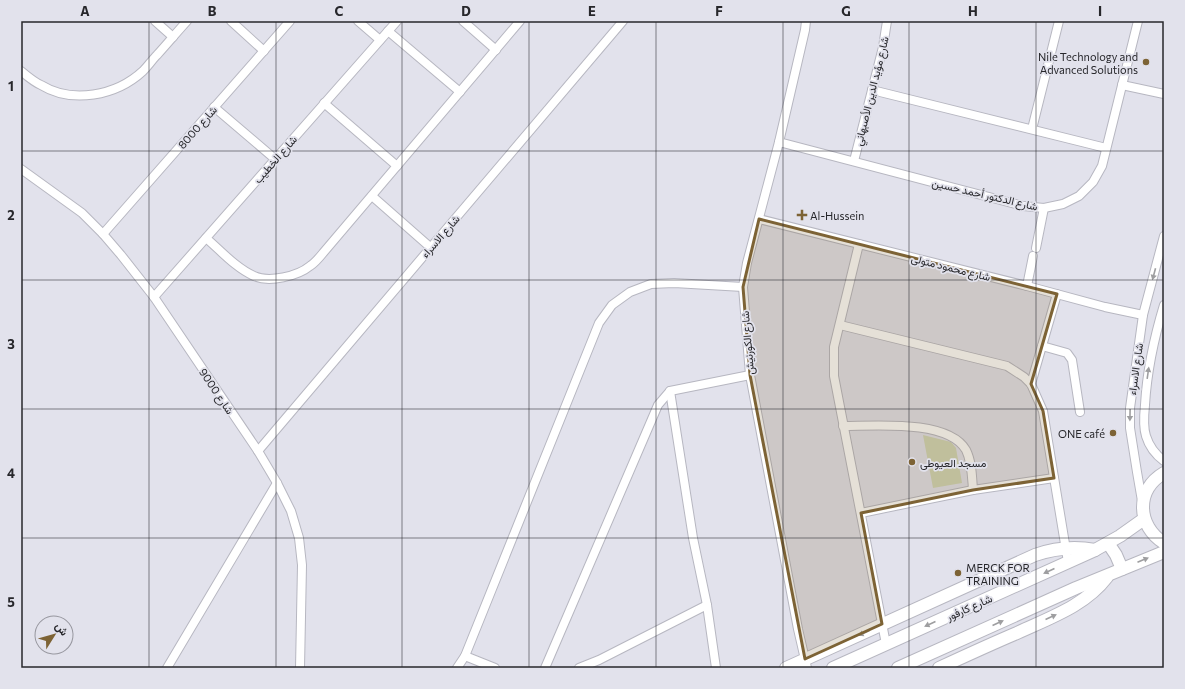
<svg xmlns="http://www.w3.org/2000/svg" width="1185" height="689" viewBox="0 0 1185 689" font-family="Commissioner,Vazirmatn,sans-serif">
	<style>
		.green { fill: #d1d6b6 }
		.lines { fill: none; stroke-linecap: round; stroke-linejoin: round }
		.street-casing { stroke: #b7b7c1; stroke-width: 10 }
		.secondary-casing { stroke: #b7b7c1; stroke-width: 14 }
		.street { stroke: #fff; stroke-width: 8 }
		.secondary { stroke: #fff; stroke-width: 12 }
		.oneway { fill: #9e9ea0 }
		.marked { fill: #7d6335; fill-opacity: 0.2; stroke: #7d6335; stroke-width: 3; stroke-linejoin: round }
		.grid { fill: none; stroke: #27272b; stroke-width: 1; stroke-opacity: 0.55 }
		.poi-dot { fill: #7d6335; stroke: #e2e2ec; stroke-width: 1.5 }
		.labels { text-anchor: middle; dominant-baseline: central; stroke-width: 3.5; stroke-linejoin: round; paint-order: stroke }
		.poi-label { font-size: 11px; fill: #27272b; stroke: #e2e2ec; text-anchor: start }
		.street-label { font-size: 11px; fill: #27272b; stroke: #e2e2ec }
		.neatline { fill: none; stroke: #27272b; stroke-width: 1.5 }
		.grid-label { font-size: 13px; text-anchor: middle; font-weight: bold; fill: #27272b }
	</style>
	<rect width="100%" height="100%" fill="#e2e2ec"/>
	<!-- green -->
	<polygon class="green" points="923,435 951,442 956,448 962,483 933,488"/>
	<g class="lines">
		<defs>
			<g id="street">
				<polyline points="155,21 173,37"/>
				<polyline points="231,21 264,51"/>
				<polyline points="358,21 380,40"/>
				<polyline points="463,21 496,50"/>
				<polyline points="806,21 805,30 779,142 747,263 743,287 750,375 798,629 807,668"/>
				<polyline points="388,31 460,92"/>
				<path d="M21 71C27 76 34 82 41 85 72 104 116 96 143 71 148 66 152 60 157 55 167 44 177 32 187 21"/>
				<polyline points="1122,85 1164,94"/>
				<polyline points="872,90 1106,148"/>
				<polyline points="324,103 397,166"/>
				<polyline points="214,107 275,159"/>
				<polyline points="1032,129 1059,21"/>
				<polyline points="779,142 1023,206 1044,208 1063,204 1079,196 1093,182 1102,166 1138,21"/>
				<polyline points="854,161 883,47 887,21"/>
				<polyline points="21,169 82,213 103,234 121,255 154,297 258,451 277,483 291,511 299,538 302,565 300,668"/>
				<polyline points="372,196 430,247"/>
				<polyline points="759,219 1027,286 1105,307 1143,315"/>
				<polyline points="103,234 290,21"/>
				<path d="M206 238C221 251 236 268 254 276 269 283 298 276 310 266 315 263 319 258 323 253L520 21"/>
				<polyline points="859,244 834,347 834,376 886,644"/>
				<polyline points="1036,248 1044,208"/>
				<polyline points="1027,286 1033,256"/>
				<polyline points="154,297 397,21"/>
				<path d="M1164 305C1154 338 1147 370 1145 405 1144 415 1143 427 1146 436 1149 446 1156 455 1164 461"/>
				<polyline points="840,325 1007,366 1024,377 1031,384 1043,411 1068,562"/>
				<polyline points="1042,346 1067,353 1072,360 1080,412"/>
				<polyline points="1031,384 1057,294"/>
				<polyline points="670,391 693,538 707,605 716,668"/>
				<path d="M843 426C874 426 948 419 966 450 972 462 972 477 973 490"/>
				<polyline points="258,451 623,21"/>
				<polyline points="1142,501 1137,472 1130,428 1130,408 1143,315 1164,236"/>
				<polyline points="861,513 973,490 1054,478"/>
				<polyline points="465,656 495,668"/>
				<polyline points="167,668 277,483"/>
				<polyline points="457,668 465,656 599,323 612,305 630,292 651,284 674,283 743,287"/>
				<polyline points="545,668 658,405 670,391 750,375"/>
				<polyline points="579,668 599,660 707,605"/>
			</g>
			<g id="secondary">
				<path d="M1164 473C1135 490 1137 526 1164 543"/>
				<polyline points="1108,543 1116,555 1122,569"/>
				<path d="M786 668 1035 555C1055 548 1073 546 1095 550"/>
				<polyline points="833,668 1095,550 1120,536 1144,519"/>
				<polyline points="898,668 1076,588 1164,552"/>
				<path d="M939 668C965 656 991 644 1017 633 1049 618 1085 606 1107 577"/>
			</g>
		</defs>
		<!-- street casing -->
		<use href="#street" class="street-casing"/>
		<!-- secondary casing -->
		<use href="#secondary" class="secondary-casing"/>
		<!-- street -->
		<use href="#street" class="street"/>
		<!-- secondary -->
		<use href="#secondary" class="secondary"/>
	</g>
	<!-- one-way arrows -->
	<defs><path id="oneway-solid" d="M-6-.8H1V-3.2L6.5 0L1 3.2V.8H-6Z"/></defs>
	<g class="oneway">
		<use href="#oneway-solid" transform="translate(1154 274) rotate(105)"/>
		<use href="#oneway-solid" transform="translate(1148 373) rotate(-82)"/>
		<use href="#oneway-solid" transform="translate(1130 415) rotate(91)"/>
		<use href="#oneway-solid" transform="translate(1143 560) rotate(-23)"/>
		<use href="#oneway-solid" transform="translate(1049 571) rotate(156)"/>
		<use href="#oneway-solid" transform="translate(1051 617) rotate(-24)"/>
		<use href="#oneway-solid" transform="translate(998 623) rotate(-24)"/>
		<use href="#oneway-solid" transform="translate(930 624) rotate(156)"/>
		<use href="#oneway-solid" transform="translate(864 633) rotate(156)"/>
	</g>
	<!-- marked area -->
	<path class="marked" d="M759 219 1057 294 1031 384 1043 411 1054 478 973 490 861 513 882 624 805 659 750 375 743 287Z"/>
	<!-- grid -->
	<path class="grid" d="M149 21V668M276 21V668M402 21V668M529 21V668M656 21V668M783 21V668M909 21V668M1036 21V668M21 151H1164M21 280H1164M21 409H1164M21 538H1164"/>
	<!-- markers -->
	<g class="poi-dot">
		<circle cx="1146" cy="62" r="4"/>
		<path d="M800 209h4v4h4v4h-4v4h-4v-4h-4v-4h4z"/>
		<circle cx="1113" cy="433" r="4"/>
		<circle cx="912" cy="462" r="4"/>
		<circle cx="958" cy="573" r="4"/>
	</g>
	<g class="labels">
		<!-- poi labels -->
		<g class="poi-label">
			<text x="1138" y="56" text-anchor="end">Nile Technology and<tspan x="1138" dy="13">Advanced Solutions</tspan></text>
			<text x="810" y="215">Al-Hussein</text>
			<text x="1105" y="433" text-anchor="end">ONE café</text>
			<text x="920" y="462">مسجد العيوطى</text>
			<text x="966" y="567">MERCK FOR<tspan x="966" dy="13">TRAINING</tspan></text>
		</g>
		<!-- street labels -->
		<g class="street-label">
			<text transform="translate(871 91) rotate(-76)">شارع مؤيد الدين الأصبهاني</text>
			<text transform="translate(197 127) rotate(-49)">شارع 8000</text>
			<text transform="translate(275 159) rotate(-49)">شارع الخطيب</text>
			<text transform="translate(985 194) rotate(13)">شارع الدكتور أحمد حسين</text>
			<text transform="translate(440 236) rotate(-49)">شارع الاسراء</text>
			<text transform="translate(951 267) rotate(14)">شارع محمود متولى</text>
			<text transform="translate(747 343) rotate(-95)">شارع الكورنيش</text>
			<text transform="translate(1135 369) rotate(-82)">شارع الاسراء</text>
			<text transform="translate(217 391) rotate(56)">شارع 9000</text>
			<text transform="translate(969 607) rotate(-24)">شارع كارفور</text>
		</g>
	</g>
	<!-- border -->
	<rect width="1185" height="689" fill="none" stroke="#e2e2ec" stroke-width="44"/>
	<!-- north arrow -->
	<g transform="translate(54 635) rotate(53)"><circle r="19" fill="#e2e2ec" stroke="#97979f"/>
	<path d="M0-3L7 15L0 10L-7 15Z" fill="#7d6335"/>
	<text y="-6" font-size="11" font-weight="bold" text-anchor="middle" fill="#27272b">ش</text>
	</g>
	<rect x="22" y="22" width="1141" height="645" class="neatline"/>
	<g class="grid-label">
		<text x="85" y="16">A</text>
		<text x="212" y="16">B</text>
		<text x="339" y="16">C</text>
		<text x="466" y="16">D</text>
		<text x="592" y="16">E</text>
		<text x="719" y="16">F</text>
		<text x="846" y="16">G</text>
		<text x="973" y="16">H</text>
		<text x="1100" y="16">I</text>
		<text x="11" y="91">1</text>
		<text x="11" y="220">2</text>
		<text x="11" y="349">3</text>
		<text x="11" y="478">4</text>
		<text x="11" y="607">5</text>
	</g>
</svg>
